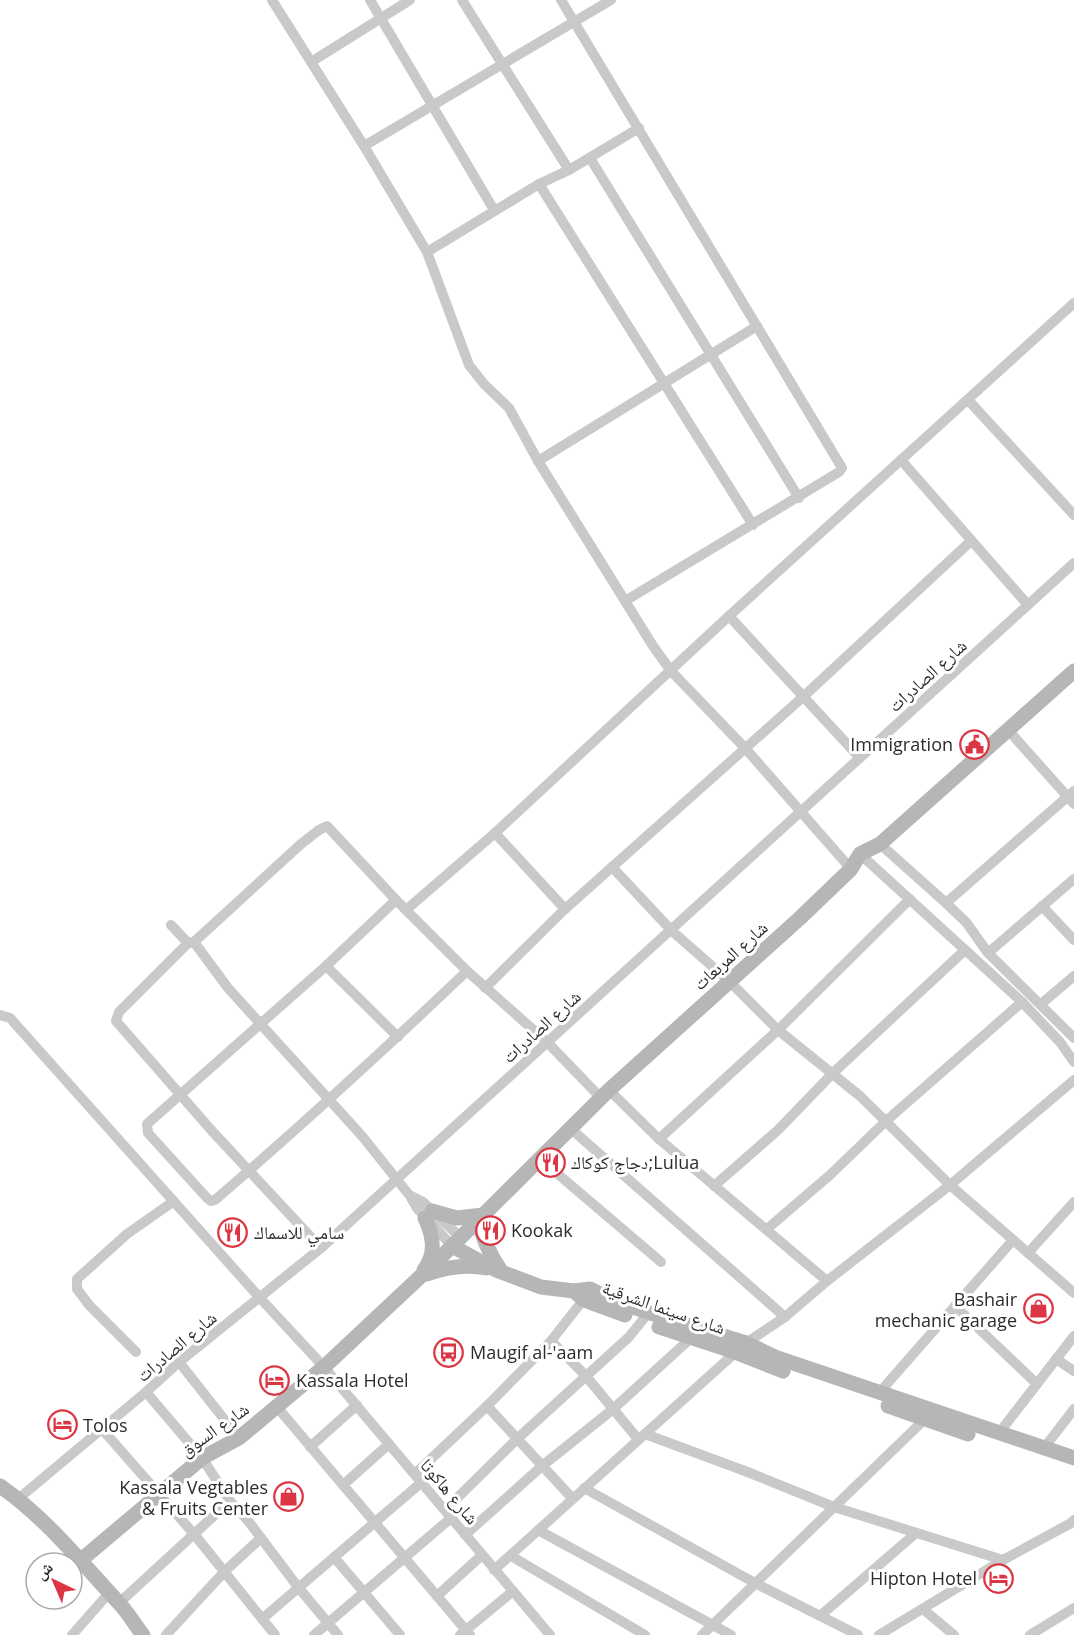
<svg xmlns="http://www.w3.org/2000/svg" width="1074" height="1635" viewBox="0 0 1074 1635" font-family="'Open Sans','Noto Naskh Arabic',sans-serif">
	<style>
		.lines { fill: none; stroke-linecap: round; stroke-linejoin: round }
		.street { stroke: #c9c9c9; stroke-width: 10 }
		.secondary { stroke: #b6b6b6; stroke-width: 15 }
		.labels { text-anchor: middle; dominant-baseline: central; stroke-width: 6; stroke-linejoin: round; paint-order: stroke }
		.street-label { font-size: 18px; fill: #2c2c2c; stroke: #fff }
		.poi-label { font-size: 18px; fill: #2c2c2c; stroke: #fff; text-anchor: start }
	</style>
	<rect width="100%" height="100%" fill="#fff"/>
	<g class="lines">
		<!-- street -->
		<g class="street">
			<polyline points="272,0 364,146 427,252 469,365 484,384 509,408 538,461 653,646 671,671 745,748 851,869"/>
			<polyline points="370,0 494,210"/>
			<polyline points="462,0 569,170"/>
			<polyline points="561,0 842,468 839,472 625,601"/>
			<polyline points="311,62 410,0"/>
			<polyline points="364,146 611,0"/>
			<polyline points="590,158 799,498"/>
			<polyline points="539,184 753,525"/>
			<polyline points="427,252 539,184 569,170 639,128"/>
			<polyline points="968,400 1074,515"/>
			<polyline points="901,460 1028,605"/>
			<polyline points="538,461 757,326"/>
			<polyline points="729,616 860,758"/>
			<polyline points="1009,731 1074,804"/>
			<polyline points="1074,791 946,903 966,922 988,953 1074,1038"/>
			<polyline points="495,833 565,909"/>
			<polyline points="880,844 946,903"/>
			<polyline points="860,854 1022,1002 1060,1042 1074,1062"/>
			<polyline points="612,867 672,931 729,981 778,1030 860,1096 950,1185 1074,1293"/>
			<path d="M396 900 326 966 147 1124 148 1133 207 1198 211 1201 215 1200C301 1126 385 1049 467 971"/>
			<polyline points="1042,906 1074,940"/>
			<polyline points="406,910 495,833 729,616 1074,303"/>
			<polyline points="171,925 188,943 194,942 228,988 362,1136 410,1196 417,1208 452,1246"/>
			<polyline points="194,942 301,844 319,830 327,826 396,900 467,971 547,1042 601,1098"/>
			<polyline points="188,943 119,1012 116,1021 212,1131 321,1248"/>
			<polyline points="988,953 1074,879"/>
			<polyline points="326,966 398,1037"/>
			<polyline points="485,988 565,909 804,696 971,541"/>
			<polyline points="1041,1004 1074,976"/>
			<polyline points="0,1015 10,1018 260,1298 324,1367 550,1635"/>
			<polyline points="609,1090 659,1139 827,1281"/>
			<polyline points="570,1128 785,1317"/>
			<polyline points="659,1139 778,1030 910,899"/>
			<polyline points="539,1158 661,1262"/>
			<polyline points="714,1186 778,1130 833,1073 965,950"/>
			<polyline points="411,1196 423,1202 461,1238"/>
			<polyline points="767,1229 830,1175 886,1121 1022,1002"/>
			<polyline points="1028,1253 1074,1202"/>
			<polyline points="955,1306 1037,1384"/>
			<polyline points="551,1341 585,1375 638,1439"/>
			<polyline points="136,1352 89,1305 77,1289 77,1279 127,1234 174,1201"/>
			<polyline points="1056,1359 1074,1371"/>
			<polyline points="179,1362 239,1438"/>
			<polyline points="146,1392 202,1458 230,1501 249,1522 298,1587 338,1635"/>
			<polyline points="879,1393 1013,1240"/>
			<polyline points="487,1406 572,1498"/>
			<polyline points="277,1407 470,1635"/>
			<polyline points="102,1429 194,1534 275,1635"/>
			<polyline points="999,1433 1074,1336"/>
			<polyline points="645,1434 745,1471 834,1507 1003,1560"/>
			<polyline points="310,1447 357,1405"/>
			<polyline points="1044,1448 1074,1409"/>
			<polyline points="415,1474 487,1406 551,1341 587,1295"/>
			<polyline points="343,1485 389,1444"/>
			<polyline points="584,1488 755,1583 858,1635"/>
			<polyline points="18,1499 146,1392 179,1362 321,1248 1074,563"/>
			<polyline points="445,1510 518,1438 629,1337 649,1312"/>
			<polyline points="538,1530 731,1635"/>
			<polyline points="465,1535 542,1466 612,1410 691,1338"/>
			<polyline points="511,1556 645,1635"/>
			<polyline points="334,1557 400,1635"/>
			<polyline points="494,1570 746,1343 785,1317 827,1281 950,1185 1074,1080"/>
			<polyline points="437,1596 482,1555"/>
			<polyline points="119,1603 230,1501"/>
			<polyline points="923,1609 954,1635"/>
			<polyline points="820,1616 916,1533"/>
			<polyline points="262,1619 422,1482"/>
			<polyline points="72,1635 109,1593"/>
			<polyline points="166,1635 225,1571 261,1538"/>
			<polyline points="314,1635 451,1518"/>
			<polyline points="460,1635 513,1591"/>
			<polyline points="702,1635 925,1419"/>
			<polyline points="879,1635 1003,1560 1071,1523 1074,1520"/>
			<polyline points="1030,1635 1074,1608"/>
		</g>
		<!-- secondary -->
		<g class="secondary">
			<polyline points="432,1211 457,1218 483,1215"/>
			<path d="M478 1220C483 1240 490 1255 501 1271"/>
			<polyline points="452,1246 496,1270 541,1287 574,1291 590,1289 612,1300 671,1320 746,1343 775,1357 1074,1458"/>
			<path d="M424 1270C437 1253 433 1235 425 1218"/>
			<path d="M427 1274C447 1267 466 1264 486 1268"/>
			<polyline points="574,1291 584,1300 625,1315"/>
			<polyline points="659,1327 735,1352 783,1371"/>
			<polyline points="888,1406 968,1434"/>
			<path d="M0 1486C46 1518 81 1562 118 1602 128 1612 134 1624 143 1635"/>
			<polyline points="81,1560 202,1458 239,1438 324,1367 437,1261 609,1090 800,918 851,869 860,854 880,844 1074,671"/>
		</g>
	</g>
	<!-- icons -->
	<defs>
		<symbol id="civic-ring" viewBox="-11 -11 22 22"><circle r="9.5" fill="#fff" stroke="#dc3544" stroke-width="1.5"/><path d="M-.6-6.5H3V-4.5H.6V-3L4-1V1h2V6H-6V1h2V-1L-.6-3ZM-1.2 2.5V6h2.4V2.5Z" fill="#dc3544"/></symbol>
		<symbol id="restaurant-ring" viewBox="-11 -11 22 22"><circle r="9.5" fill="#fff" stroke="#dc3544" stroke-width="1.5"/><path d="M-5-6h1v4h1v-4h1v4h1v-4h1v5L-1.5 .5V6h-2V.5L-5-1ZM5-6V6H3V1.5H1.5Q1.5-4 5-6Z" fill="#dc3544"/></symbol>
		<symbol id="shop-ring" viewBox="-11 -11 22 22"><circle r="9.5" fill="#fff" stroke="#dc3544" stroke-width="1.5"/><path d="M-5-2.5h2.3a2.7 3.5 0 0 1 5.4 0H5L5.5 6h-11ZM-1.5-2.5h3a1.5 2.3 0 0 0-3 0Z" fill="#dc3544"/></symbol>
		<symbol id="bus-ring" viewBox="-11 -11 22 22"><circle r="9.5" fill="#fff" stroke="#dc3544" stroke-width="1.5"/><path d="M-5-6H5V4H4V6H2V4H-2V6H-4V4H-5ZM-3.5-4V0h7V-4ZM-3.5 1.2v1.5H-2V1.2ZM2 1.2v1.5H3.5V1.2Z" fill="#dc3544"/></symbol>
		<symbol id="hotel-ring" viewBox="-11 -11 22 22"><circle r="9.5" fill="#fff" stroke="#dc3544" stroke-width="1.5"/><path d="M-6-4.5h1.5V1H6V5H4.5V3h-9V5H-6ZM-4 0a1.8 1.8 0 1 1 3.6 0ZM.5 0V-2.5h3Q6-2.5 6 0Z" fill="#dc3544"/></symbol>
	</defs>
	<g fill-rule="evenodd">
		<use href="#civic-ring" x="958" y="728" width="33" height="33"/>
		<use href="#restaurant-ring" x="534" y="1146" width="33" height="33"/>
		<use href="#restaurant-ring" x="474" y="1214" width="33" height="33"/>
		<use href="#restaurant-ring" x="216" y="1216" width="33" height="33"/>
		<use href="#shop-ring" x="1022" y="1292" width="33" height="33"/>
		<use href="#bus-ring" x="432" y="1336" width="33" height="33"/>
		<use href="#hotel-ring" x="258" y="1364" width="33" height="33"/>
		<use href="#hotel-ring" x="46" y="1408" width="33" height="33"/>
		<use href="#shop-ring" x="272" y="1480" width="33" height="33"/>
		<use href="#hotel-ring" x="982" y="1562" width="33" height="33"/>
	</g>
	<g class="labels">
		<!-- street labels -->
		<g class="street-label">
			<text transform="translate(927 675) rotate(-42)">شارع الصادرات</text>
			<text transform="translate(730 955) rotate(-42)">شارع المربعات</text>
			<text transform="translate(541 1026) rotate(-42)">شارع الصادرات</text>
			<text transform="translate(664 1307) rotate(19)">شارع سينما الشرقية</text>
			<text transform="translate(176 1346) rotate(-40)">شارع الصادرات</text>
			<text transform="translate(214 1429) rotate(-35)">شارع السوق</text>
			<text transform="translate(450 1491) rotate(50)">شارع هاكوتا</text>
		</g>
		<!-- poi labels -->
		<g class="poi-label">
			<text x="953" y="744" text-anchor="end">Immigration</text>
			<text x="571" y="1162">دجاج كوكاك;Lulua</text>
			<text x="511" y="1230">Kookak</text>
			<text x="254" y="1232">سامي للاسماك</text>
			<text x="1017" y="1299" text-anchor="end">Bashair<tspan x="1017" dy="21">mechanic garage</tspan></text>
			<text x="470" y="1352">Maugif al-'aam</text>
			<text x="296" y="1380">Kassala Hotel</text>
			<text x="83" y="1425">Tolos</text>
			<text x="268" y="1487" text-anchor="end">Kassala Vegtables<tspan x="268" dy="21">&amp; Fruits Center</tspan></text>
			<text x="977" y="1578" text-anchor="end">Hipton Hotel</text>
		</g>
	</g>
	<!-- north arrow -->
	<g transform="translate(54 1581) rotate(316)"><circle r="28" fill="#ffffff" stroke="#ababab" stroke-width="1.5"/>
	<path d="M0-4.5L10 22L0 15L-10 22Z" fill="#dc3544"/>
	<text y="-9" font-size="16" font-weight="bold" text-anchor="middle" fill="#2c2c2c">ش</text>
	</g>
</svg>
